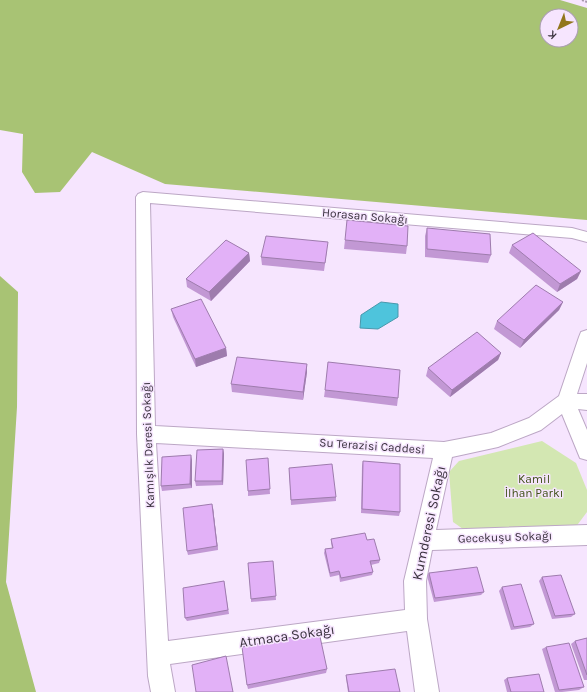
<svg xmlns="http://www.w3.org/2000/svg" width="587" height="692" viewBox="0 0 587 692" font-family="Karla,sans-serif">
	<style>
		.green { fill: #d3e7b2 }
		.forest { fill: #a8c374; fill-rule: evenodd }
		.water { fill: #4ec4dc; stroke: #4898ac }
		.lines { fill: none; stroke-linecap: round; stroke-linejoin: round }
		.street-casing { stroke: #bca7c5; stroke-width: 2 }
		.path { stroke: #a497aa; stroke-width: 2; stroke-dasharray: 2 1.5; stroke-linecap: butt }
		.street { fill: #fff; fill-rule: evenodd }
		.wall { fill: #c298d4 }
		.shaded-wall { fill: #9e7cad }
		.building { fill: #e2b1f7; stroke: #9e7cad }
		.labels { text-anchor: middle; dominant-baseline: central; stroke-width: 3; stroke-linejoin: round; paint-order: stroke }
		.street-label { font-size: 12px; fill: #39313d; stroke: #f6e5fe }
		.park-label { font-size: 12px; fill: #405118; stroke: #f6e5fe }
		.near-street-label { font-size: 14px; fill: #39313d; stroke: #f6e5fe }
	</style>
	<rect width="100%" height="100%" fill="#f6e5fe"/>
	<!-- green -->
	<polygon class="green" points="542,441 576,463 587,490 587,512 575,528 463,529 453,522 449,472 459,461"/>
	<!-- forest -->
	<g class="forest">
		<path d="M0 0H560L587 8V220L165 184 92 152 60 192 35 193 22 172 23 134 0 130ZM547 16H571V40H547Z"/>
		<polygon points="0,276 18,292 17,407 6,582 36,692 0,692"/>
	</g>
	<!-- water -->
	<polygon class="water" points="381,302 398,304 398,317 378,329 360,328 361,315"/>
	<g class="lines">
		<defs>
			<path id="street" d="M143 192 572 228 587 232V242L572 238 150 203 155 426 444 442 491 433 529 418 559 396 579 337 581 332 587 330V363L577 394H587V410L578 409 587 430V460L580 458 562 414 541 430 498 447 452 457 436 530 587 525V545L432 550 426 581 427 619 439 692H415L407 631 170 664 175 692H151L148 676 137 434 136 197 138 194ZM156 443 433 458 404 581 405 610 168 641Z"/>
		</defs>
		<!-- street casing -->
		<use href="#street" class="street-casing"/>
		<!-- path -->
		<polyline class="path" points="582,0 587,2"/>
		<!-- street -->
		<use href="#street" class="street"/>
	</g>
	<!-- wall -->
	<g class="wall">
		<polygon points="427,228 491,255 488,263 425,257 425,236"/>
		<polygon points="345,240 407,246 406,254 344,249"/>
		<polygon points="512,245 581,271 577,279 557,292 509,253"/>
		<polygon points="327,250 324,271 262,265 261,257"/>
		<polygon points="249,253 250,261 211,301 187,287 186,279"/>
		<polygon points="563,302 559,310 520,348 494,329 497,321"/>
		<polygon points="171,309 226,348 227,356 196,367 173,317"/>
		<polygon points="501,353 498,360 450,397 426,376 428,368"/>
		<polygon points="307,364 307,372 303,400 232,392 231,384"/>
		<polygon points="325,390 398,398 397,406 324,397"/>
		<polygon points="223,449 224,454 223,485 196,486 195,481"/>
		<polygon points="268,458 270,494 248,496 248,491"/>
		<polygon points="192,460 192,488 162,491 161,486"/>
		<polygon points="363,461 400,512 399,516 361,513 362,466"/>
		<polygon points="289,468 336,497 336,501 291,505"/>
		<polygon points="213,508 218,550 188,555 187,551"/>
		<polygon points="331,539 367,540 380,560 379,563 371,565 373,572 372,575 340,582 339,575 330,577 324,553 325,549 332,548 331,543"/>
		<polygon points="273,561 276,600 251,602 251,599"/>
		<polygon points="429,573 484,592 481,595 434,602 427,576"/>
		<polygon points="542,577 575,614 571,617 552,619 539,581"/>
		<polygon points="224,581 229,614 187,621 185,618"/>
		<polygon points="502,587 534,624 530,627 511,630 499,591"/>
		<polygon points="587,638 587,680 584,680 571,644 575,641"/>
		<polygon points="546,647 584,687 579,690 562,692 555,692 542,649"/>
		<polygon points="327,669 326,673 248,689 247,685"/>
		<polygon points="346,675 400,692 348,692 346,678"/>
		<polygon points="507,678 544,692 507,692 504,680"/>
	</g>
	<!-- shaded-wall -->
	<g class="shaded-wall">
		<polygon points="249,253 250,261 211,301 209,292"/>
		<polygon points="581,271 577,279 557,292 560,284"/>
		<polygon points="563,302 559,310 520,348 524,340"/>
		<polygon points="226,348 227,356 196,367 195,359"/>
		<polygon points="501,353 498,360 450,397 452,390"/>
		<polygon points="307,364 307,372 303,400 303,392"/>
		<polygon points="223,449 224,454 223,485 222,481"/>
		<polygon points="191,455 192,460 192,488 190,484"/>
		<polygon points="212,504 213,508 218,550 217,546"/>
	</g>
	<!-- building -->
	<g class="building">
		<polygon points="347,220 408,226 407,246 345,240"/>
		<polygon points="427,228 490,234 491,255 427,249"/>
		<polygon points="533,233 581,271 560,284 512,245"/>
		<polygon points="266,236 328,242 325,263 261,257"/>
		<polygon points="226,240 249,253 209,292 186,279"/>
		<polygon points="536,285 563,302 524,340 497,321"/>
		<polygon points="201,299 226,348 195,359 171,309"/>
		<polygon points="477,332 501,353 452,390 428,368"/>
		<polygon points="237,357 307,364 303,392 231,384"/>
		<polygon points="328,362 400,370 398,398 325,390"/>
		<polygon points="223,449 222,481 195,481 197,450"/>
		<polygon points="191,455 190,484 161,486 162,457"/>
		<polygon points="268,458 270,489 248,491 246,460"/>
		<polygon points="363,461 400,464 400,512 362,509"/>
		<polygon points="332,464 336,497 291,500 289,468"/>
		<polygon points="212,504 217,546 187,551 183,508"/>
		<polygon points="365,533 367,540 374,539 380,560 370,561 373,572 341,578 339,571 330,573 325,549 333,548 331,539"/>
		<polygon points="273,561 276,596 251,599 248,563"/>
		<polygon points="477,567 484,592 435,598 429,573"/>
		<polygon points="561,575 575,614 555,616 542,577"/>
		<polygon points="224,581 228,610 185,618 183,588"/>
		<polygon points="521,584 534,624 514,627 502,587"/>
		<polygon points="319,632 327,669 247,685 242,647"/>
		<polygon points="587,638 587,675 575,641"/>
		<polygon points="569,643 584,687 559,690 546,647"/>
		<polygon points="226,656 233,692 196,692 192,665"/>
		<polygon points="395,669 400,692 349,692 346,675"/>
		<polygon points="539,674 544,692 511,692 507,678"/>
	</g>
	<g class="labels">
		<!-- street labels -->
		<g class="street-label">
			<text transform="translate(365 216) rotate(5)">Horasan Sokağı</text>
			<text transform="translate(148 445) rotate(-92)">Kamışlık Deresi Sokağı</text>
			<text transform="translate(372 446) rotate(4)">Su Terazisi Caddesi</text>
			<text transform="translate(505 537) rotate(-2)">Gecekuşu Sokağı</text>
		</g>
		<!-- park labels -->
		<g class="park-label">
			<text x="534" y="479">Kamil<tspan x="534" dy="14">İlhan Parkı</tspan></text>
		</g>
		<!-- near-street labels -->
		<g class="near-street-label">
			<text transform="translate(429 523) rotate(-78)">Kumderesi Sokağı</text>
			<text transform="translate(287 636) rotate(-8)">Atmaca Sokağı</text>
		</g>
	</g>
	<!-- north arrow -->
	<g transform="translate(559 28) rotate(223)"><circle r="19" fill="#f6e5fe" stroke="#aa9db1"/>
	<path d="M0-3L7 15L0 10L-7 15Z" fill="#92761c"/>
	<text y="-6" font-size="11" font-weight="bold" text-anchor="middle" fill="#39313d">K</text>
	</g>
</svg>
